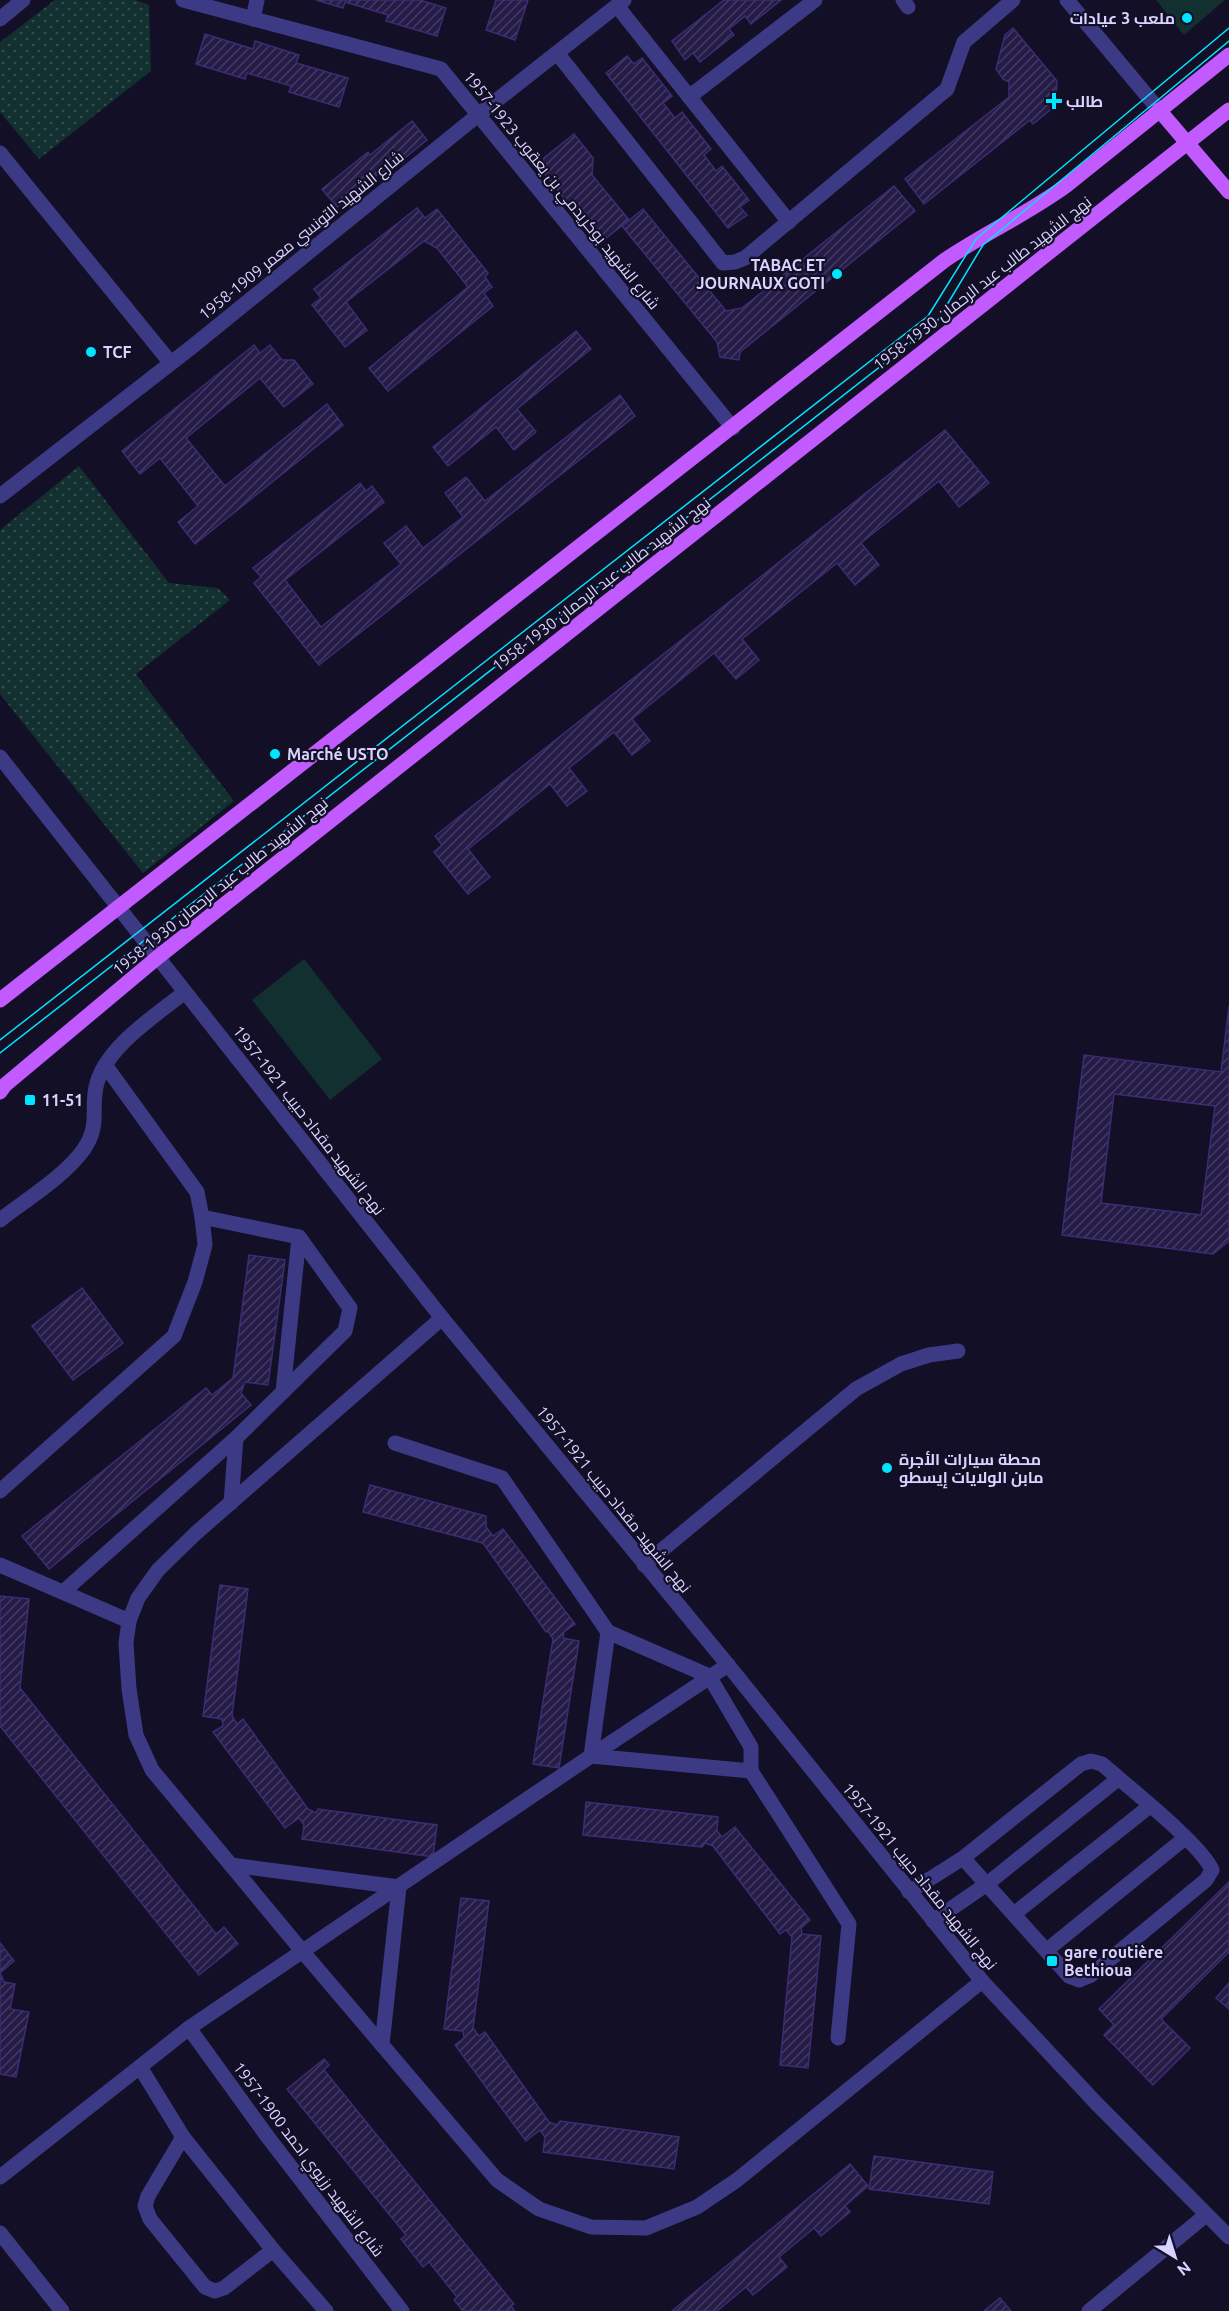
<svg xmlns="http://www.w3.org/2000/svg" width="1229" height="2311" viewBox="0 0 1229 2311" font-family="Ubuntu,Cairo,sans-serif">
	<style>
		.park { fill: url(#park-dots) }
		.pitch { fill: #12302f }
		.building { fill: url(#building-hatch); stroke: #3b2d73; stroke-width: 1.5; fill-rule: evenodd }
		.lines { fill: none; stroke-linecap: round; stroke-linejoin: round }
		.minor { stroke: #3d3a85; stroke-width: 15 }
		.major { stroke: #c25bff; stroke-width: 15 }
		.tram { stroke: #00e5ff; stroke-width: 1.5 }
		.poi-dot { fill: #00e5ff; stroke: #130f26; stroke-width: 2 }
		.labels { text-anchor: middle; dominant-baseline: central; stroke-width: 4.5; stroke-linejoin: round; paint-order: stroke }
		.poi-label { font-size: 16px; font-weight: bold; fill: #d9d4ff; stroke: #130f26; text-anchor: start }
		.street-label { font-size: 16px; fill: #d9d4ff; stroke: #130f26 }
	</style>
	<defs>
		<pattern id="park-dots" width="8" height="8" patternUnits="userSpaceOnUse" patternTransform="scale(1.5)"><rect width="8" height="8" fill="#12302f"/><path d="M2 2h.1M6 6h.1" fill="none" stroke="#344d4e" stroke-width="1.8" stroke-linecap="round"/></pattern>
		<pattern id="building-hatch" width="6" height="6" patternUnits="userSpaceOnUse" patternTransform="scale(1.5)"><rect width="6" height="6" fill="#241b47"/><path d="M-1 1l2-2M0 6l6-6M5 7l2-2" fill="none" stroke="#433b63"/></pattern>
	</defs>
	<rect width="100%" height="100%" fill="#130f26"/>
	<!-- park -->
	<g class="park">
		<polygon points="55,0 136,0 149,5 151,71 39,159 0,112 0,42"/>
		<polygon points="79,466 169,583 218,588 230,600 136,674 234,801 143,873 0,694 0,530"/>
	</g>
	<!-- pitch -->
	<g class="pitch">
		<polygon points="1156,0 1225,0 1184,35"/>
		<polygon points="304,959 382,1059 330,1100 252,1000"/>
	</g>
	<!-- building -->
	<g class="building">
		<polygon points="316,0 420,0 446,8 437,36 386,21 388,15 345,2 343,8"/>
		<polygon points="496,0 528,0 515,40 486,30"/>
		<polygon points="724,0 781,0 751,24 745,16 729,29 734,35 700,62 693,53 685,60 672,41"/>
		<polygon points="1013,28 1057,81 1055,106 1033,124 1030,120 924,204 905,179 1009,97 1009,82 1003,79 996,69 1005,35"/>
		<polygon points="205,34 253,49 255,41 299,55 296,63 348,78 339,107 289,92 291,86 247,73 245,79 196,64"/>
		<polygon points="627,56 634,64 642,58 672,96 663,103 675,118 682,112 711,149 704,155 716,171 722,166 749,200 740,207 747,215 728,228 606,73"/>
		<polygon points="412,121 427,140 385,174 382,171 337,207 322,189 368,152 370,155"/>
		<polygon points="574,134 593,158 592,175 629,220 600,243 542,171 544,158"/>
		<polygon points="894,186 915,211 740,352 739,360 720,357 717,342 622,226 643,209 726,311 742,308"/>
		<polygon points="417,208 425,218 437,209 488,273 485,277 492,287 484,293 493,306 388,391 369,368 468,287 437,248 424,241 346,302 367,330 345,347 312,305 321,298 314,289"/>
		<polygon points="576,331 591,349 517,409 536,432 514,450 496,427 448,466 433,447"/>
		<polygon points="254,345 260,353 270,345 282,360 294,360 313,384 284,407 260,378 186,438 225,486 327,404 343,425 195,544 178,522 198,506 160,458 140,474 122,451"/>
		<polygon points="620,395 635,416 319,665 254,583 261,577 253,568 360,483 366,491 372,486 384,502 285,580 321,627 401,564 384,543 406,526 423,548 463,517 445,493 466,477 485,501"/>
		<polygon points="945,430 989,483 959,507 939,481 861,543 879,565 855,585 837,563 742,639 759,660 736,679 714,653 632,719 650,741 632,755 614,732 569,768 587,791 567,806 550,784 468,849 490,877 468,894 434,852 442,845 435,836"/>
		<path d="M1229 1006V1241L1213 1254 1062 1235 1084 1055 1221 1072ZM1114 1094 1215 1106 1201 1215 1101 1203Z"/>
		<polygon points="249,1255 285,1260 268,1385 245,1382 241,1393 251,1405 49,1569 22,1536 206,1388 212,1395 233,1378"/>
		<polygon points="82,1288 123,1343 73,1380 32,1326"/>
		<polygon points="370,1485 486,1516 486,1527 493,1536 503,1529 575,1624 564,1632 563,1638 579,1641 559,1768 533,1764 553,1639 548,1631 546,1632 483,1543 363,1512"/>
		<polygon points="220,1585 248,1589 232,1716 237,1724 243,1719 308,1809 316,1813 318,1809 437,1825 433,1857 302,1839 304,1825 299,1818 285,1828 213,1732 223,1726 222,1719 203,1716"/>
		<polygon points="0,1596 29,1599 20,1688 216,1934 224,1927 238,1944 199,1975 0,1726"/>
		<polygon points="586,1802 718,1817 717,1831 722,1837 735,1827 810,1920 801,1928 802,1934 821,1936 808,2068 780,2065 792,1937 786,1930 780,1934 713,1846 705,1843 702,1847 583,1835"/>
		<polygon points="1229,1882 1229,1952 1161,2019 1190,2048 1153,2085 1104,2035 1114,2025 1099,2009"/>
		<polygon points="461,1898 489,1901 473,2028 479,2036 485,2032 549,2122 557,2125 560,2121 679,2137 674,2169 543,2152 545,2137 540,2130 526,2141 455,2045 464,2038 463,2031 444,2029"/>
		<polygon points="0,1943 14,1961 0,1973 4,1982 15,1984 10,2009 29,2012 16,2077 0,2074"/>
		<polygon points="1229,1983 1229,2009 1216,1998"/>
		<polygon points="324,2059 329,2065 324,2070 514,2304 511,2306 515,2311 463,2311 454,2300 457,2297 429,2262 423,2267 401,2239 406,2235 287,2089"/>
		<polygon points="874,2156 993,2172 989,2204 869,2189"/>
		<polygon points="850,2164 868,2186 845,2206 850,2212 821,2236 814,2228 779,2257 787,2267 753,2295 746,2287 717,2311 672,2311"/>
		<polygon points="1000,2298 1011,2311 984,2311"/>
	</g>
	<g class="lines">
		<!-- minor -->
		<g class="minor">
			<polyline points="183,0 441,69 733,428"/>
			<polyline points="903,0 908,7"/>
			<polyline points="1067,0 1159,110"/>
			<polyline points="617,6 789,222"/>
			<polyline points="0,19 23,0"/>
			<polyline points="253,19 257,0"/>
			<polyline points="557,53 723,263 735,262 745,258 947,89 964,42 1013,0"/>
			<polyline points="689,97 815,0"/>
			<polyline points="0,153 170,362"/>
			<polyline points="0,496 193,346 478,115 624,0"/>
			<polyline points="0,757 442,1318 728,1665 982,1981 1097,2104 1229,2237"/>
			<polyline points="202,1217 299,1237 350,1308 345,1331 236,1438 231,1503"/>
			<path d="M0 1220C27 1199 65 1176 84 1149 100 1125 91 1112 96 1087 104 1048 155 1016 185 992"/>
			<polyline points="442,1318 196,1533 158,1570 138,1598 129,1621 126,1643 129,1689 136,1735 152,1770 303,1952 497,2180 539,2209 591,2227 646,2228 697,2207 737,2180 982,1981"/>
			<polyline points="283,1392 299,1237"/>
			<polyline points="395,1443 502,1478 608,1632 709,1676 751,1747 751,1771"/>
			<polyline points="0,1491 174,1336 195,1282 205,1245 202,1217 197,1192 105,1065"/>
			<polyline points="0,1565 129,1621"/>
			<polyline points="644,1565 856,1389 901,1364 929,1355 958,1351"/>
			<polyline points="63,1592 236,1438"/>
			<polyline points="608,1632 591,1756 751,1771 849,1924 838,2038"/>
			<polyline points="231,1865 399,1887 382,2045"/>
			<path d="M909 1892 963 1858 1081 1764 1091 1761 1102 1764C1127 1786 1201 1844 1212 1870L1206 1880 1091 1975 1079 1980 1069 1976 963 1858"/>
			<polyline points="1014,1914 1150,1806"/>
			<polyline points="933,1921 987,1884 1118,1779"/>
			<polyline points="1047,1950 1185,1838"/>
			<polyline points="189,2028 267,2136 402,2311"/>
			<polyline points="140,2067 183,2137 273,2250 326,2311"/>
			<polyline points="183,2137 148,2196 145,2206 150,2219 205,2287 215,2291 224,2288 273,2250"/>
			<polyline points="0,2177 189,2028 591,1756 728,1665"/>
			<polyline points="0,2233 62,2311"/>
			<polyline points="1089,2311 1206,2215"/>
		</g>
		<!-- major -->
		<g class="major">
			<polyline points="1159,110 1229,192"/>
			<path d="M0 1000 945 260C985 233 1029 213 1067 185L1229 55"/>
			<polyline points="0,1092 5,1085 158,957 1229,110"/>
		</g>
		<!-- tram -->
		<g class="tram">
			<polyline points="0,1040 928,316 976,239 1229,28"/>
			<polyline points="0,1053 936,323 983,245 1229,41"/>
		</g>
	</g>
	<!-- markers -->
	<g class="poi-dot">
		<circle cx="1187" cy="18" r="6"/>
		<path d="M1051 92h6v6h6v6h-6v6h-6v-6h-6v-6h6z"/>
		<circle cx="837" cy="274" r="6"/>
		<circle cx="91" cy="352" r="6"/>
		<circle cx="275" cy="754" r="6"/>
		<rect x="24" y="1094" width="12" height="12" rx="3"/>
		<circle cx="887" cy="1468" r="6"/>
		<rect x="1046" y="1955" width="12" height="12" rx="3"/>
	</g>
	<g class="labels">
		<!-- poi labels -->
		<g class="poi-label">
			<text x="1175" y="18" text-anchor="end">ملعب 3 عيادات</text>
			<text x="1066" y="101">طالب</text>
			<text x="825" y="265" text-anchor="end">TABAC ET<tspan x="825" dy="18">JOURNAUX GOTI</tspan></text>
			<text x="103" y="352">TCF</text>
			<text x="287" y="754">Marché USTO</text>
			<text x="42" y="1100">11-51</text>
			<text x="899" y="1459">محطة سيارات الأجرة<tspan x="899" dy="18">مابن الولايات إيسطو</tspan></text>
			<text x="1064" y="1952">gare routière<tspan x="1064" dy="18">Bethioua</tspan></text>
		</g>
		<!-- street labels -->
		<g class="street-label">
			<text transform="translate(562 190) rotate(51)">شارع الشهيد بوكريدمي بن يعقوب 1923-1957</text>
			<text transform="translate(301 235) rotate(-39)">شارع الشهيد التونسي معمر 1909-1958</text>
			<text transform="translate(982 283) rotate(-38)">نهج الشهيد طالب عبد الرحمان 1930-1958</text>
			<text transform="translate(601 584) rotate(-38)">نهج الشهيد طالب عبد الرحمان 1930-1958</text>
			<text transform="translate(220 886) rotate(-39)">نهج الشهيد طالب عبد الرحمان 1930-1958</text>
			<text transform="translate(309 1120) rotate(52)">نهج الشهيد مقداد حبيب 1921-1957</text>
			<text transform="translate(614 1499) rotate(51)">نهج الشهيد مقداد حبيب 1921-1957</text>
			<text transform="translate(920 1876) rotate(51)">نهج الشهيد مقداد حبيب 1921-1957</text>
			<text transform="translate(309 2159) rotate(53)">شارع الشهيد رزيوي احمد 1900-1957</text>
		</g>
	</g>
	<!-- north arrow -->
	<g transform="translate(1175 2257) rotate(142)" stroke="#130f26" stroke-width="4.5" paint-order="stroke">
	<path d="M0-4.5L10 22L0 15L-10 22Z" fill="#d9d4ff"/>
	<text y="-9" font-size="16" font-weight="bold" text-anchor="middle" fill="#d9d4ff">N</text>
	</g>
</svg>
